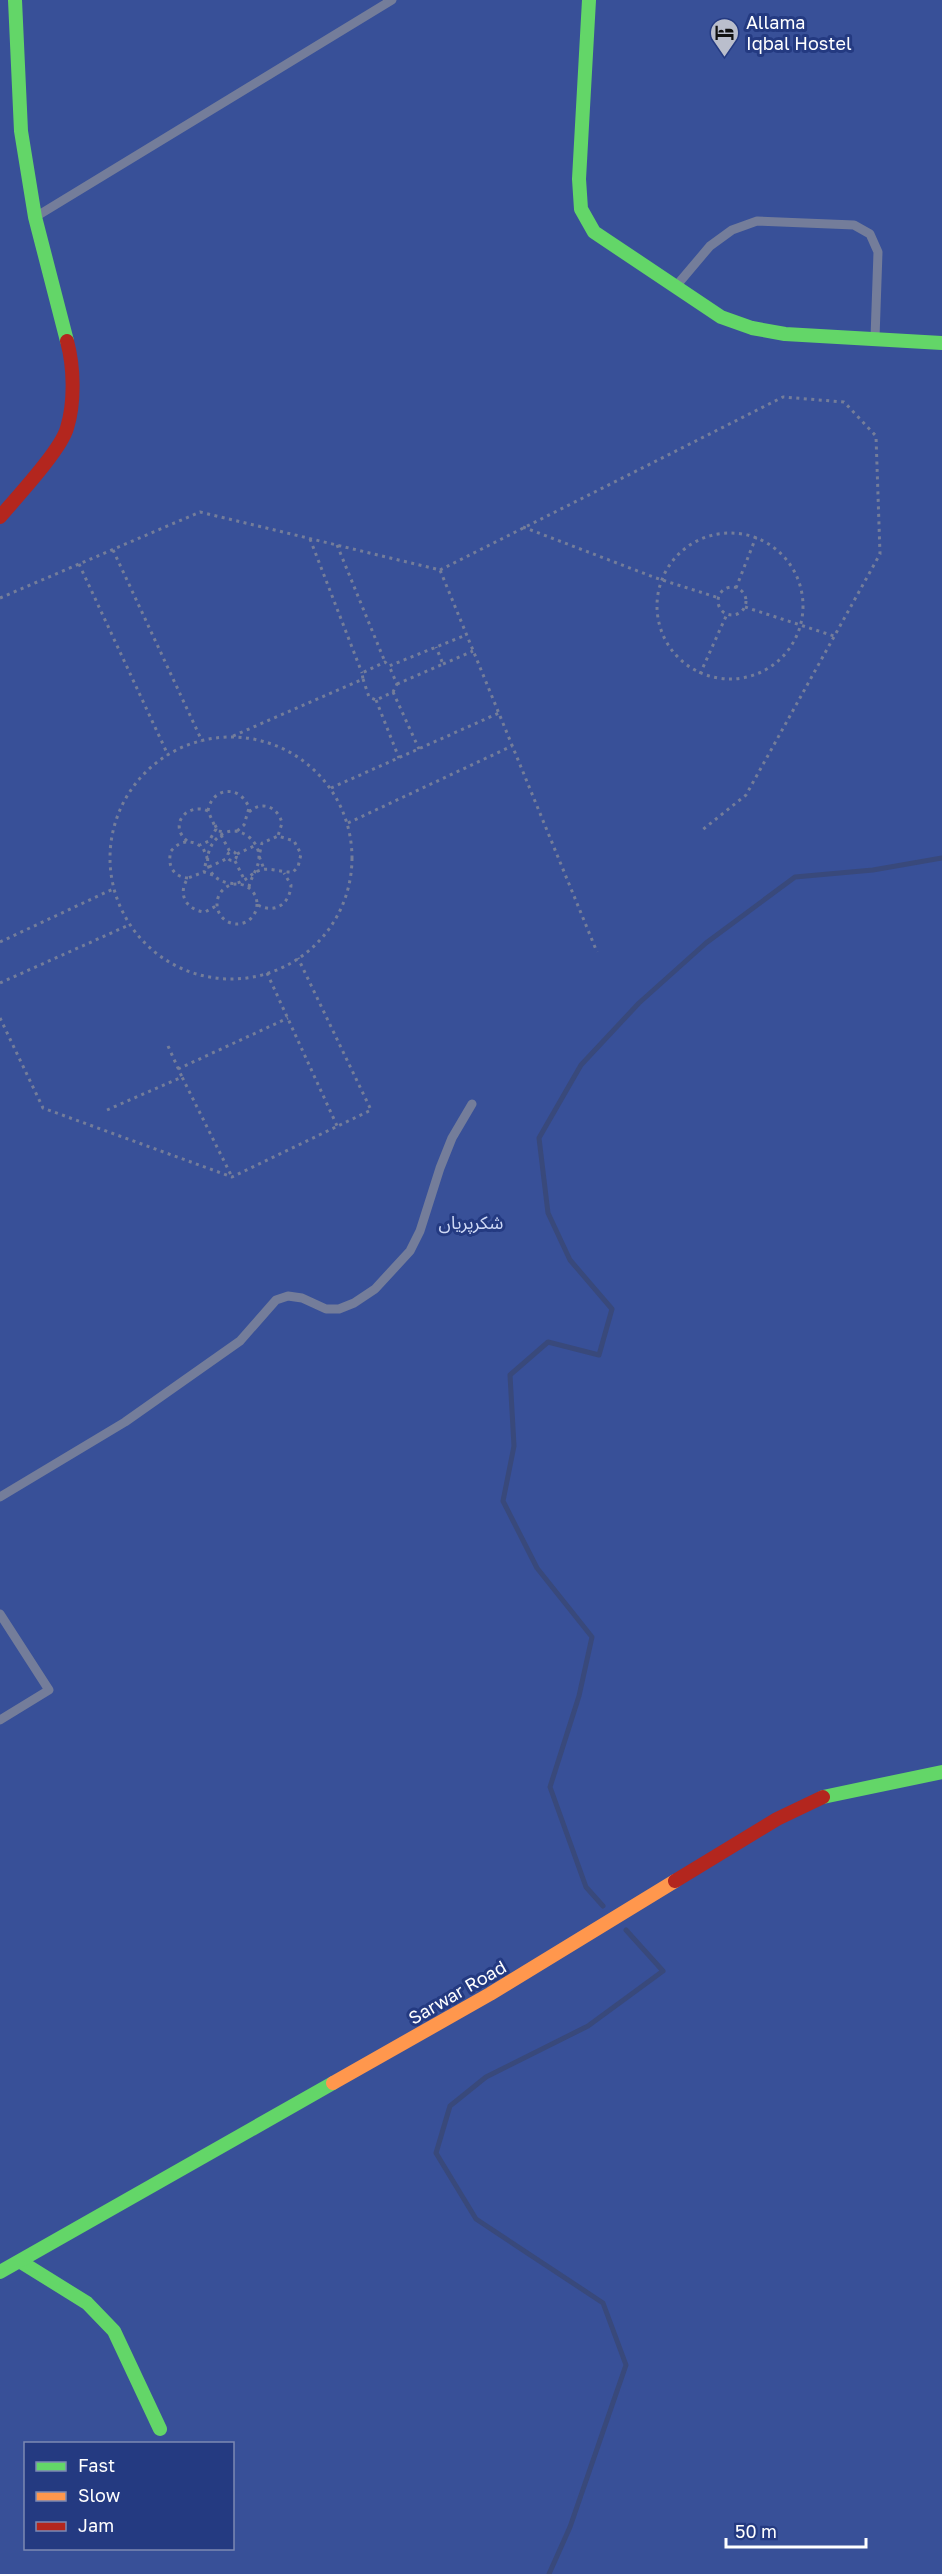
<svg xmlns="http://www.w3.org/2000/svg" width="942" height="2574" viewBox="0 0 942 2574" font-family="'Golos Text','Noto Sans Arabic',sans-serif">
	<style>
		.green { fill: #385098; fill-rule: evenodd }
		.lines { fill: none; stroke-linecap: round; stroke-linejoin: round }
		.stream { stroke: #39497b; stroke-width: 5 }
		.path { stroke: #747d9a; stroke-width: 3; stroke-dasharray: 3 4.5; stroke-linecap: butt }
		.lane { stroke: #747d9a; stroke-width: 9 }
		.fast { stroke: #63d668; stroke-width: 14 }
		.slow { stroke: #ff974d; stroke-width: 14 }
		.jam { stroke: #b3261e; stroke-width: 14 }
		.labels { text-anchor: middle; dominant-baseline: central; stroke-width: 6; stroke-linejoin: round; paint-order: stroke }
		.poi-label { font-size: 18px; fill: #fff; stroke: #243a81; text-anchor: start }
		.park-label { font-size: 18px; fill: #cfd9f5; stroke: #243a81 }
		.street-label { font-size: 18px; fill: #fff; stroke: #243a81 }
	</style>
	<rect width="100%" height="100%" fill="#39456c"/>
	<!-- green -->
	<path class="green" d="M0 0H942V2574H0ZM26 2444H232V2548H26Z"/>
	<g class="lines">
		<!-- stream -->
		<g class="stream">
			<polyline points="603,1906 586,1887 550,1787 579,1696 592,1637 537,1568 503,1501 514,1446 510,1375 548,1342 599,1355 612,1309 570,1260 548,1213 539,1138 581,1065 639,1003 706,943 795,877 873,870 942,858"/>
			<polyline points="549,2574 570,2527 626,2365 603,2303 476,2219 436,2153 450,2106 486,2077 588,2026 663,1971 626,1930"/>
		</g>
		<!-- path -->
		<g class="path">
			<polyline points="523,527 656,578 719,598"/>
			<circle cx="730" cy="606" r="73"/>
			<polyline points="310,539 362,673"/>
			<polyline points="337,545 385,662"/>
			<polyline points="113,550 202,741"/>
			<polyline points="79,564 168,755"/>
			<polyline points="440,570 783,397 844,402 876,436 880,554 746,795 701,831"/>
			<circle cx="732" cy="601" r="14"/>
			<polyline points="736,588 756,537"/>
			<polyline points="0,598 200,512 440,570 597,952"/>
			<polyline points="745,607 834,636"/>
			<polyline points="443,664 473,651"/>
			<polyline points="700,674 727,614"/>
			<polyline points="363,679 369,697 376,700 393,692 397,684 389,666"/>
			<polyline points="397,684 443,664 436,647"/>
			<polyline points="393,692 419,749"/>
			<polyline points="376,700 399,758"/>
			<polyline points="233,736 363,679 362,673 385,662 389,666 466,635"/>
			<circle cx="231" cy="858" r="121"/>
			<polyline points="331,788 499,713"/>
			<path d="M208 811C212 786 241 785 249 808L244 825 237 831"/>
			<path d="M249 812C262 800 278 807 282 823L278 836"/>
			<polyline points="348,823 512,746"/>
			<polyline points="215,825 218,831 225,832"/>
			<polyline points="221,835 230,852"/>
			<path d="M187 841C168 825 187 802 208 811L216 829 209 841 200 845"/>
			<circle cx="232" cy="856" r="4.5"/>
			<polyline points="237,854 256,845"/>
			<polyline points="235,861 245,881"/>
			<polyline points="209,867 228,858"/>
			<path d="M213 875 204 872 188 878C177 894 186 910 205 912L216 906"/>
			<path d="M188 878C173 877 167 865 171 851 180 840 192 839 203 848L207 857 204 871"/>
			<circle cx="237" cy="904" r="20"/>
			<path d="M249 887C251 876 259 868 259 857 259 849 255 842 249 837 217 812 186 873 228 883 244 886 248 874 261 870 270 867 283 873 293 872L298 867 301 854 294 841 278 836 262 843 259 856 264 869"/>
			<path d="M258 905C275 914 290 904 291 885L284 873"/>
			<polyline points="0,942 113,889"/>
			<polyline points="267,973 338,1128"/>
			<polyline points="0,983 129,925"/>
			<polyline points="0,1018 43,1108 232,1177 371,1110 298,958"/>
			<polyline points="168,1046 182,1077"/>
			<polyline points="178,1069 288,1018"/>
			<polyline points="107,1110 182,1077 231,1175"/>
		</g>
		<!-- lane -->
		<g class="lane">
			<polyline points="37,216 392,0"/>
			<polyline points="677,285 710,246 732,230 757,221 854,225 870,234 878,252 875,338"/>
			<polyline points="0,1497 125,1422 240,1341 276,1300 288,1296 302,1298 326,1309 339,1309 354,1303 375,1289 410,1251 420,1231 440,1168 452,1138 472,1104"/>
			<polyline points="0,1614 49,1690 0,1720"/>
		</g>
		<!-- fast -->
		<g class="fast">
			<polyline points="15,0 21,131 35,217 67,341"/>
			<polyline points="589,0 579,179 581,209 594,232 721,317 752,328 785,334 942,343"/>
			<polyline points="823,1797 942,1772"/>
			<polyline points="21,2262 87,2303 114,2331 160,2429"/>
			<polyline points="0,2272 333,2083"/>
		</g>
		<!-- slow -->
		<polyline class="slow" points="333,2083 490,1994 675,1881"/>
		<!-- jam -->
		<g class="jam">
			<path d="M0 517C16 498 61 450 67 428 75 402 74 367 67 341"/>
			<polyline points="675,1881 777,1819 823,1797"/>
		</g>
	</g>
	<!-- icons -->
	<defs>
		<symbol id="hotel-pin" viewBox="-11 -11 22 30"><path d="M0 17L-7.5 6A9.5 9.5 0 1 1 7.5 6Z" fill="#babecc" stroke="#243a81"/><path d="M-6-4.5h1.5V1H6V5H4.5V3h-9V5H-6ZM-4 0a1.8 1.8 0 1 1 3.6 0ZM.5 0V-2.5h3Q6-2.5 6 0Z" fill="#111"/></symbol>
	</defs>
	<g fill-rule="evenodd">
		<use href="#hotel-pin" x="708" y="16" width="33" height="45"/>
	</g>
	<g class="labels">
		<!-- poi labels -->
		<g class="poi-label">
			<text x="746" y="22">Allama<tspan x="746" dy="21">Iqbal Hostel</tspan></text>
		</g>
		<!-- park labels -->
		<g class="park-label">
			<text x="471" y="1222">شکرپریاں</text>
		</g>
		<!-- street labels -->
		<g class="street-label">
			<text transform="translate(457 1992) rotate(-30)">Sarwar Road</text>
		</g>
	</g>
	<!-- legend -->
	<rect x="24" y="2442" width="210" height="108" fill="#243a81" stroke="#7c89b3" stroke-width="1.5"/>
	<rect x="36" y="2462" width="30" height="9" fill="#63d668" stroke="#7c89b3" stroke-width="1.5"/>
	<text x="78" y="2472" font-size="18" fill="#ffffff">Fast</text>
	<rect x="36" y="2492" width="30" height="9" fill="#ff974d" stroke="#7c89b3" stroke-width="1.5"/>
	<text x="78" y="2502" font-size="18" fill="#ffffff">Slow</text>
	<rect x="36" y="2522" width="30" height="9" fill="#b3261e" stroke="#7c89b3" stroke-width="1.5"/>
	<text x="78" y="2532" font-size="18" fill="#ffffff">Jam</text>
	<!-- scale -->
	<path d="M726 2538v9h140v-9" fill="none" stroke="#ffffff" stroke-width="3"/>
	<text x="735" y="2538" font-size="18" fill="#ffffff" stroke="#243a81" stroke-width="4.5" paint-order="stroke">50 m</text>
</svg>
